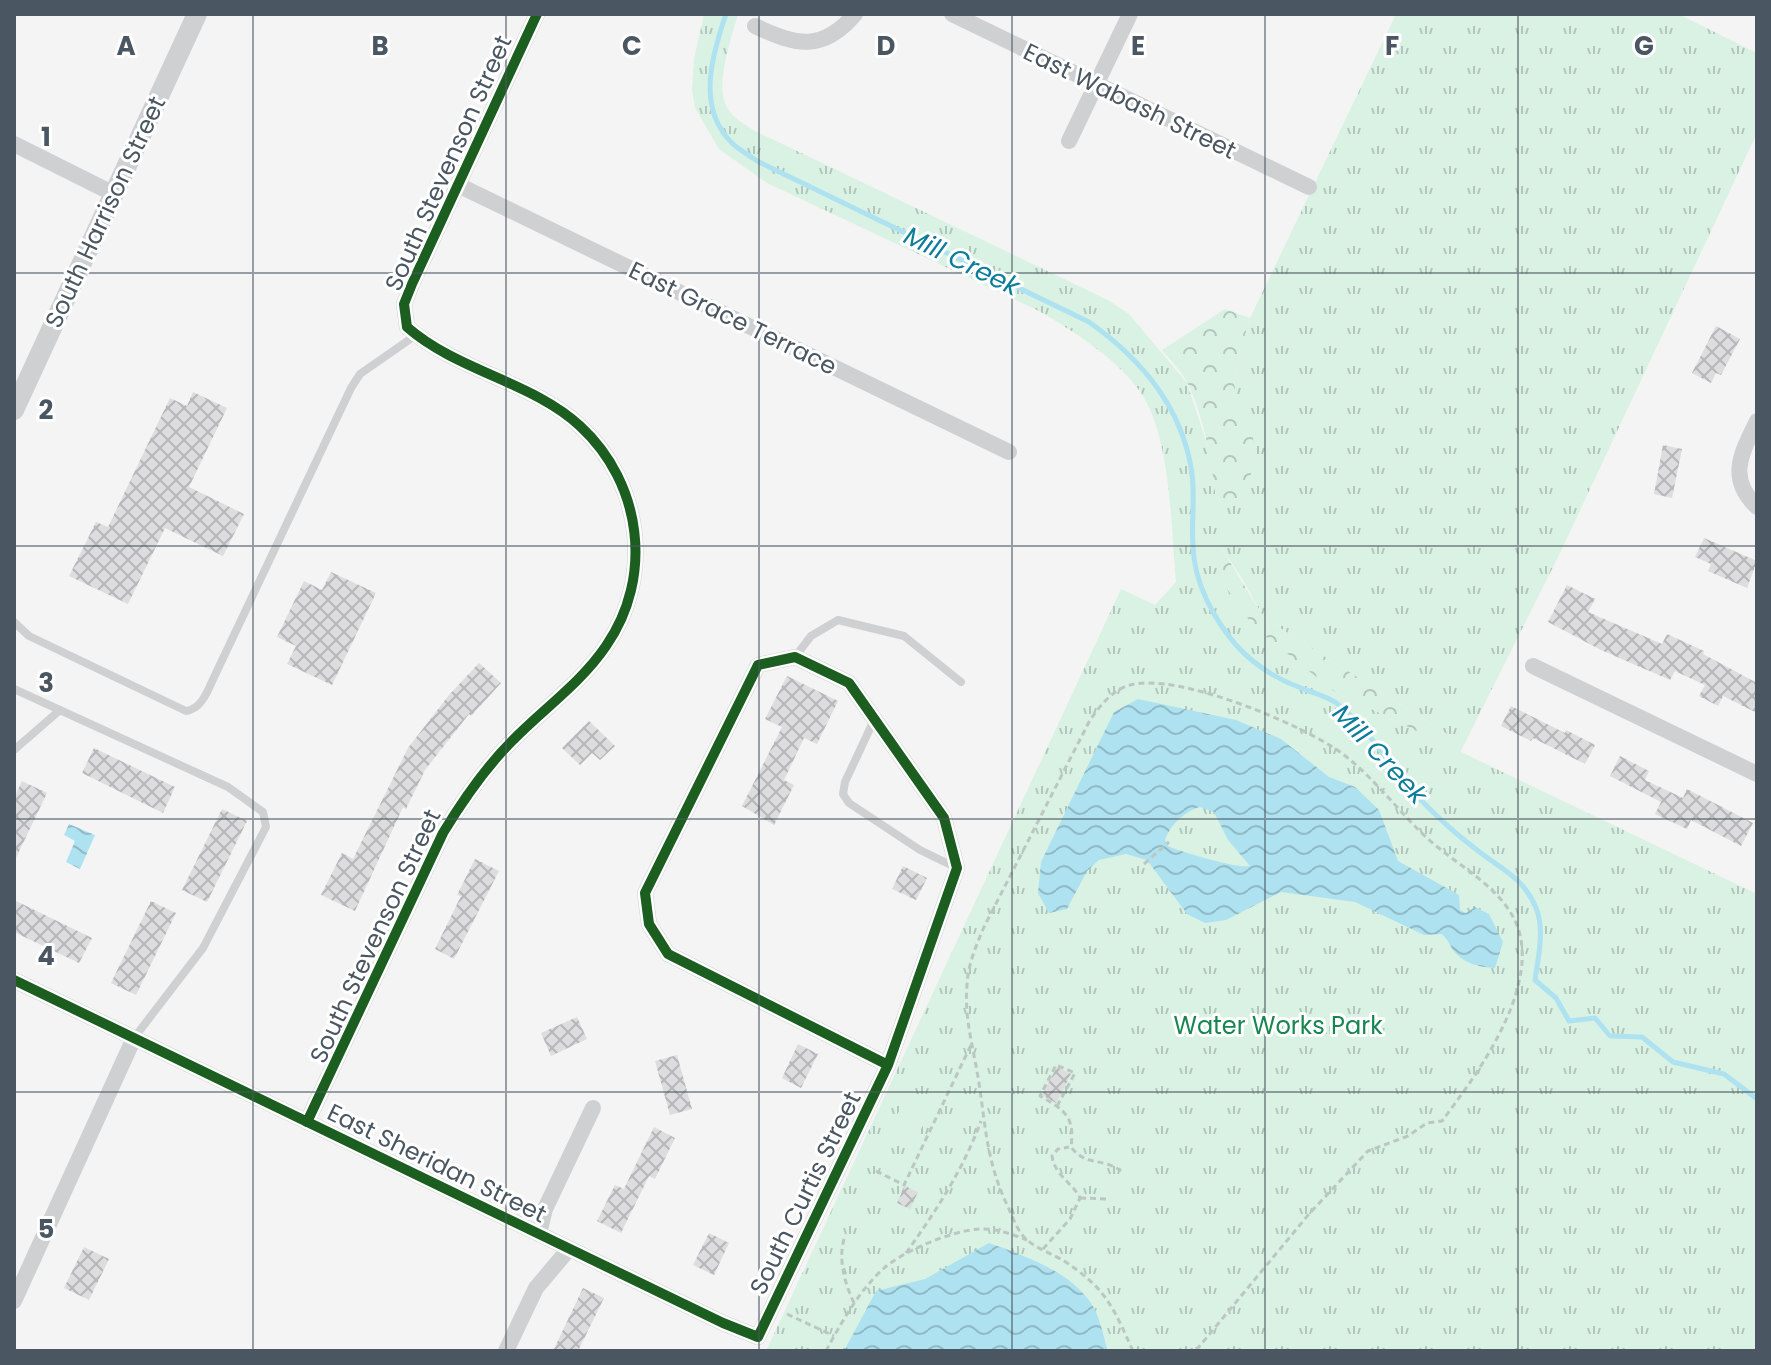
<svg xmlns="http://www.w3.org/2000/svg" width="1771" height="1365" viewBox="0 0 1771 1365" font-family="Poppins,sans-serif">
	<style>
		.grass { fill: url(#grass-tufts) }
		.forest { fill: url(#forest-crowns) }
		.pitch { fill: #d9f2e3 }
		.water { fill: url(#water-waves); fill-rule: evenodd }
		.lines { fill: none; stroke-linecap: round; stroke-linejoin: round }
		.stream { stroke: #aee2f0; stroke-width: 5 }
		.building { fill: url(#building-cross-hatch) }
		.path { stroke: #bcc7c4; stroke-width: 3; stroke-dasharray: 6 4; stroke-linecap: butt }
		.service { stroke: #ced0d2; stroke-width: 8 }
		.minor { stroke: #ced0d2; stroke-width: 16 }
		.tertiary { stroke: #ced0d2; stroke-width: 20 }
		.cycleway-casing { stroke: #fff; stroke-width: 15 }
		.cycleway { stroke: #1b5e20; stroke-width: 10 }
		.grid { fill: none; stroke: #4a5661; stroke-width: 2; stroke-opacity: 0.55 }
		.labels { text-anchor: middle; dominant-baseline: central; stroke-width: 6; stroke-linejoin: round; paint-order: stroke }
		.street-label { font-size: 24px; fill: #4a5661; stroke: #fff }
		.park-label { font-size: 24px; fill: #17864f; stroke: #fff }
		.water-label { font-size: 26px; font-style: italic; fill: #0c7c9b; stroke: #fff }
		.grid-label { font-size: 26px; text-anchor: middle; font-weight: bold; fill: #4a5661; stroke: #fff; stroke-width: 6; stroke-linejoin: round; paint-order: stroke }
	</style>
	<defs>
		<pattern id="grass-tufts" width="24" height="20" patternUnits="userSpaceOnUse" patternTransform="scale(2)"><rect width="24" height="20" fill="#d9f2e3"/><path d="M3 7l-1-3M5 7V3M7 7l1-3M15 17l-1-3M17 17v-4M19 17l1-3" fill="none" stroke="#b2c7bb"/></pattern>
		<pattern id="forest-crowns" width="20" height="18" patternUnits="userSpaceOnUse" patternTransform="scale(2)"><rect width="20" height="18" fill="#d9f2e3"/><path d="M2 6a3 3 0 1 1 6 0M12 15a3 3 0 1 1 6 0" fill="none" stroke="#b2c7bb"/></pattern>
		<pattern id="water-waves" width="16" height="10" patternUnits="userSpaceOnUse" patternTransform="scale(2)"><rect width="16" height="10" fill="#aee2f0"/><path d="M0 5q4-4 8 0t8 0" fill="none" stroke="#90bac6"/></pattern>
		<pattern id="building-cross-hatch" width="8" height="8" patternUnits="userSpaceOnUse" patternTransform="scale(2)"><rect width="8" height="8" fill="#ddddde"/><path d="M0 0l8 8M0 8l8-8" fill="none" stroke="#b5b6b7"/></pattern>
	</defs>
	<rect width="100%" height="100%" fill="#f4f4f4"/>
	<!-- grass -->
	<path class="grass" d="M704 14H738C732 37 713 88 728 109 733 118 745 124 753 130L1108 300 1129 314 1187 383 1210 453 1216 497 1240 406 1234 388 1236 365 1250 318 1396 14H1678L1757 53V133L1561 551 1464 745 1264 618 1240 575 1220 546 1225 586 1334 691 1757 894V1351H766L1121 589 1155 605 1176 582C1171 527 1171 442 1143 396 1123 363 1072 330 1039 311L767 183 719 149 695 108 692 89 694 59Z"/>
	<!-- forest -->
	<g class="forest">
		<path d="M1225 309 1250 318 1236 365 1234 387 1251 430 1257 455 1242 501 1216 498C1211 460 1205 421 1189 386 1183 373 1171 361 1162 350Z"/>
		<polygon points="1219,544 1264,618 1464,745 1460,752 1334,691 1254,627 1225,586"/>
	</g>
	<!-- pitch -->
	<polygon class="pitch" points="907,1094 932,1106 915,1142 890,1130"/>
	<!-- water -->
	<g class="water">
		<path d="M1138 699 1236 720 1281 739 1329 777 1355 787 1379 810 1398 861 1459 895 1460 910 1466 913 1475 907 1489 914 1503 942 1495 968C1479 967 1464 964 1453 950 1449 944 1448 940 1442 934L1424 935 1355 902 1281 892 1226 920 1205 923 1187 914 1147 860 1126 854 1099 860 1087 871 1067 909 1049 913 1038 893 1041 862 1114 712ZM1200 807 1214 812 1228 840 1250 866C1238 869 1181 852 1168 846L1165 840C1170 825 1185 811 1200 807Z"/>
		<polygon points="69,824 95,835 80,869 66,862 75,841 64,835"/>
		<path d="M989 1243C1025 1256 1068 1270 1091 1303 1100 1316 1103 1336 1108 1351H844L876 1291 925 1279Z"/>
	</g>
	<g class="lines">
		<!-- stream -->
		<path class="stream" d="M726 14C712 55 696 108 732 143 739 150 749 155 757 161L1089 322C1140 358 1180 405 1191 467 1196 493 1191 521 1193 546 1194 582 1213 618 1236 645 1253 664 1277 679 1301 688 1313 693 1330 697 1339 705 1371 731 1390 768 1418 797 1436 816 1457 835 1477 850 1501 869 1524 878 1536 908 1545 929 1538 959 1535 980L1556 998 1569 1021 1595 1018 1610 1036 1642 1037 1673 1062 1724 1074 1757 1099"/>
	</g>
	<!-- building -->
	<g class="building">
		<polygon points="1716,326 1740,339 1721,375 1716,373 1711,383 1692,373"/>
		<polygon points="193,392 227,408 189,487 244,514 223,556 165,528 128,604 69,576 96,522 108,527 170,398 187,406"/>
		<polygon points="1663,445 1682,449 1672,498 1654,494"/>
		<polygon points="1704,538 1757,561 1747,588 1708,571 1711,564 1695,557"/>
		<polygon points="331,572 376,593 332,685 287,664 296,646 277,637 304,581 322,590"/>
		<polygon points="1567,585 1595,599 1588,612 1662,644 1667,634 1704,651 1703,654 1757,683 1757,713 1723,696 1718,706 1699,696 1705,685 1675,671 1670,680 1601,650 1548,622"/>
		<polygon points="479,663 501,683 471,716 469,714 425,770 406,809 403,807 355,911 321,895 342,853 353,859 408,748 449,695"/>
		<polygon points="787,676 838,701 817,744 804,738 784,780 794,785 774,825 742,806 782,727 765,719"/>
		<polygon points="1511,706 1565,733 1566,730 1595,745 1585,764 1533,738 1531,741 1501,726"/>
		<polygon points="589,721 615,746 600,760 592,753 580,765 562,748"/>
		<polygon points="94,748 175,787 163,813 82,773"/>
		<polygon points="1620,756 1649,771 1645,780 1683,798 1687,789 1753,823 1741,846 1691,820 1687,829 1655,814 1661,802 1610,776"/>
		<polygon points="22,781 47,793 14,862 14,798"/>
		<polygon points="222,809 247,821 207,902 182,890"/>
		<polygon points="475,859 499,871 454,959 435,949 461,896 457,895"/>
		<polygon points="903,866 927,878 916,900 892,889"/>
		<polygon points="14,900 92,938 79,963 14,932"/>
		<polygon points="151,901 176,913 136,995 111,983"/>
		<polygon points="577,1017 587,1039 551,1056 541,1033"/>
		<polygon points="798,1044 818,1054 801,1088 782,1078"/>
		<polygon points="677,1055 692,1109 670,1115 655,1061"/>
		<polygon points="1057,1067 1071,1074 1056,1103 1042,1095"/>
		<polygon points="654,1127 675,1138 655,1179 649,1176 621,1233 597,1221 615,1185 624,1189"/>
		<polygon points="905,1186 918,1192 910,1209 897,1203"/>
		<polygon points="709,1233 729,1243 714,1275 693,1265"/>
		<polygon points="84,1247 109,1259 89,1300 64,1288"/>
		<polygon points="583,1288 604,1298 578,1351 553,1351"/>
	</g>
	<g class="lines">
		<!-- path -->
		<g class="path">
			<polyline points="1144,864 1169,842"/>
			<path d="M1057 1106 1075 1073 1056 1065 1040 1096C1065 1110 1075 1117 1071 1147 1086 1167 1102 1157 1121 1171"/>
			<polyline points="876,1171 904,1185 971,1045"/>
			<polyline points="1080,1198 1108,1199"/>
			<path d="M844 1239C838 1260 845 1285 855 1305"/>
			<path d="M1043 1249 1070 1219 1080 1198C1072 1182 1055 1176 1052 1156L1058 1149 1069 1147"/>
			<path d="M906 1253C936 1211 963 1170 981 1121"/>
			<polyline points="787,1314 834,1336"/>
			<path d="M826 1351C841 1323 859 1291 883 1269 903 1251 951 1231 979 1229 996 1228 1011 1234 1027 1240"/>
			<path d="M1133 1351C1113 1307 1106 1288 1064 1261 1053 1254 1035 1248 1026 1239 1018 1232 1013 1218 1008 1207 987 1163 986 1130 979 1083 974 1050 964 1019 967 985 968 964 976 946 984 927L1090 720C1100 706 1112 690 1130 685 1177 672 1301 724 1340 752 1373 776 1397 810 1426 837 1462 871 1518 893 1522 948 1526 1007 1476 1076 1442 1121L1427 1123 1408 1136 1368 1151 1309 1214 1198 1348 1191 1351"/>
		</g>
		<!-- service -->
		<g class="service">
			<path d="M14 622 29 636 186 711C203 709 209 687 216 673L351 388 360 374 416 335"/>
			<polyline points="795,657 811,636 838,620 904,636 961,682"/>
			<polyline points="14,689 228,787 263,812 266,827 203,948 134,1038"/>
			<polyline points="874,720 845,782 843,794 849,803 920,850 957,868"/>
			<polyline points="14,750 60,710"/>
		</g>
		<!-- minor -->
		<g class="minor">
			<polyline points="952,14 1309,187"/>
			<path d="M755 26C796 46 823 52 855 14"/>
			<polyline points="1069,141 1130,14"/>
			<polyline points="14,144 114,194"/>
			<polyline points="458,185 1009,452"/>
			<path d="M1757 421C1741 454 1727 478 1757 507"/>
			<polyline points="1533,666 1757,774"/>
			<polyline points="14,980 723,1323 758,1337 888,1065 668,954 649,924 645,893 758,665 795,657 849,683 944,818 957,868 888,1065"/>
			<path d="M307 1122 443 833C463 800 484 769 512 741 542 710 581 683 606 646 654 577 642 483 580 426 533 382 457 371 407 327L404 304 412 284 537 14"/>
			<polyline points="539,1234 545,1209 593,1108"/>
			<polyline points="14,1301 134,1038"/>
			<polyline points="506,1351 536,1288 569,1249"/>
		</g>
		<!-- tertiary -->
		<polyline class="tertiary" points="14,410 197,14"/>
		<defs>
			<g id="cycleway">
				<polyline points="14,980 723,1323 758,1337 888,1065 668,954 649,924 645,893 758,665 795,657 849,683 944,818 957,868 888,1065"/>
				<path d="M307 1122 443 833C463 800 484 769 512 741 542 710 581 683 606 646 654 577 642 483 580 426 533 382 457 371 407 327L404 304 412 284 537 14"/>
			</g>
		</defs>
		<!-- cycleway casing -->
		<use href="#cycleway" class="cycleway-casing"/>
		<!-- cycleway -->
		<use href="#cycleway" class="cycleway"/>
	</g>
	<!-- grid -->
	<path class="grid" d="M253 14V1351M506 14V1351M759 14V1351M1012 14V1351M1265 14V1351M1518 14V1351M14 273H1757M14 546H1757M14 819H1757M14 1092H1757"/>
	<g class="labels">
		<!-- street labels -->
		<g class="street-label">
			<text transform="translate(1130 101) rotate(26)">East Wabash Street</text>
			<text transform="translate(448 163) rotate(-66)">South Stevenson Street</text>
			<text transform="translate(105 212) rotate(-65)">South Harrison Street</text>
			<text transform="translate(733 318) rotate(26)">East Grace Terrace</text>
			<text transform="translate(375 936) rotate(-65)">South Stevenson Street</text>
			<text transform="translate(437 1163) rotate(26)">East Sheridan Street</text>
			<text transform="translate(805 1193) rotate(-64)">South Curtis Street</text>
		</g>
		<!-- park labels -->
		<g class="park-label">
			<text x="1278" y="1025">Water Works Park</text>
		</g>
		<!-- water labels -->
		<g class="water-label">
			<text transform="translate(962 261) rotate(26)">Mill Creek</text>
			<text transform="translate(1380 754) rotate(47)">Mill Creek</text>
		</g>
	</g>
	<g class="grid-label">
		<text x="126" y="55">A</text>
		<text x="380" y="55">B</text>
		<text x="632" y="55">C</text>
		<text x="886" y="55">D</text>
		<text x="1138" y="55">E</text>
		<text x="1392" y="55">F</text>
		<text x="1644" y="55">G</text>
		<text x="46" y="146">1</text>
		<text x="46" y="419">2</text>
		<text x="46" y="692">3</text>
		<text x="46" y="965">4</text>
		<text x="46" y="1238">5</text>
	</g>
	<!-- border -->
	<rect width="1771" height="1365" fill="none" stroke="#4a5661" stroke-width="32"/>
</svg>
